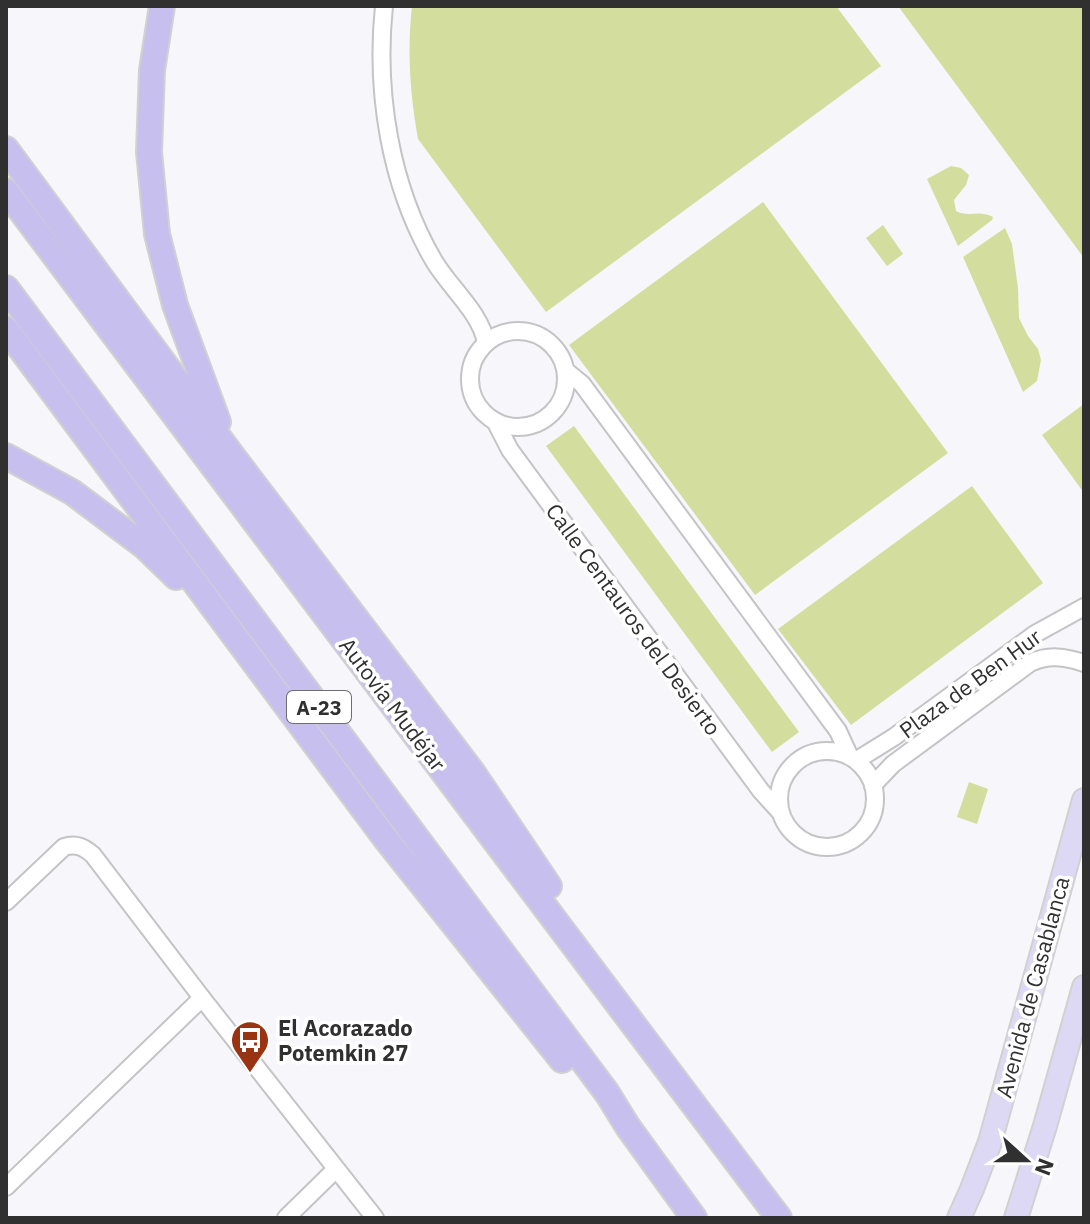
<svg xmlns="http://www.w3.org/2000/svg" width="1090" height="1224" viewBox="0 0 1090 1224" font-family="'IBM Plex Sans',sans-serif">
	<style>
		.green { fill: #d3de9e }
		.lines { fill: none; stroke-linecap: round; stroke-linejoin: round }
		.minor-casing { stroke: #c4c3c6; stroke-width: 20 }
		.major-casing { stroke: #d1d1d2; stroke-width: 26 }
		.highway-casing { stroke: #d1d1d2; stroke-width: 28 }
		.minor { stroke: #fff; stroke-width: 16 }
		.major { stroke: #ddd9f4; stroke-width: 22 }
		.highway { stroke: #c7bfed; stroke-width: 24 }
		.labels { text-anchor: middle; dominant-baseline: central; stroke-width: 7; stroke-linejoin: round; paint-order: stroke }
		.shield { fill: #fff; stroke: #6e6e6f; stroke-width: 2 }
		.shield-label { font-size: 20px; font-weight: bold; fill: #303031 }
		.street-label { font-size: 22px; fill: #303031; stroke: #fff }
		.poi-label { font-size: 22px; font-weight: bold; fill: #303031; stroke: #fff; text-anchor: start }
	</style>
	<rect width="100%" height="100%" fill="#f7f6fa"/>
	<!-- green -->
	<g class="green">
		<path d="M412 6H836L881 66 546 312 418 139C410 95 407 51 412 6Z"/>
		<polygon points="898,6 1084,6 1084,258"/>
		<path d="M951 166 961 168 969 175 966 185 954 200 956 211C969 218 978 209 993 217L992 220 958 246 927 179Z"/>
		<polygon points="763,202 948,453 755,595 569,345"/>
		<polygon points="883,225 903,254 887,266 866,238"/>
		<polygon points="1005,228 1012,244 1018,288 1019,318 1028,336 1038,349 1041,360 1037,381 1023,392 963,257"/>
		<polygon points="1084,404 1084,493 1042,435"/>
		<polygon points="574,426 799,732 772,752 546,446"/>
		<polygon points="972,486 1043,583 851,725 778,629"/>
		<polygon points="969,782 988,789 977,824 957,817"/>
	</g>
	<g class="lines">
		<defs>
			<g id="minor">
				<path d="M384 6C375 92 390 186 434 261 450 288 481 313 486 343"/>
				<circle cx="518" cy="379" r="48"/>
				<polyline points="566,371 582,384 838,731 849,755"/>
				<polyline points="495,421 510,450 761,791 780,812"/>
				<circle cx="827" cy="799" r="48"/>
				<polyline points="857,760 894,737 1035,634 1084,607"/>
				<path d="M873 785 893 764 1030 663C1049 654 1065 657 1084 663"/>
				<path d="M6 902 64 847C76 843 84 847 93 855L202 998 375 1218"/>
				<polyline points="6,1187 202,998"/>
				<polyline points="286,1218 336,1169"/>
			</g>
			<g id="major">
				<polyline points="959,1218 972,1189 990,1142 1084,800"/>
				<polyline points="1016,1218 1045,1126 1084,987"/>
			</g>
			<g id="highway">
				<polyline points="162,6 152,70 149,152 157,234 175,305 218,422"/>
				<polyline points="6,149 231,454 473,773 549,886"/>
				<polyline points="6,191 779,1218"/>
				<polyline points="6,288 607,1093 628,1127 694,1218"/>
				<polyline points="6,329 385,838 562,1060"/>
				<polyline points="6,456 72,492 144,546 176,577"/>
			</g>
		</defs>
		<!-- minor casing -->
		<use href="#minor" class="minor-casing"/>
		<!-- major casing -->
		<use href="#major" class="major-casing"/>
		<!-- highway casing -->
		<use href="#highway" class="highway-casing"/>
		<!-- minor -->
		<use href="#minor" class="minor"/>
		<!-- major -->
		<use href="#major" class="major"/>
		<!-- highway -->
		<use href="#highway" class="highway"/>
	</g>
	<!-- icons -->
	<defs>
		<symbol id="bus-pin" viewBox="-11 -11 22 30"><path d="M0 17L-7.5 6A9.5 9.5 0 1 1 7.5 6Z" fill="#9a3311" stroke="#fff"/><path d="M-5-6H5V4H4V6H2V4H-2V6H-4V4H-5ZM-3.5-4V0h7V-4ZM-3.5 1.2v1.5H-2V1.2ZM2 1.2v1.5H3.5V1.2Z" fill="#fff"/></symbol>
	</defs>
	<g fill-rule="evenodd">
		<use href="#bus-pin" x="228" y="1018" width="44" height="60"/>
	</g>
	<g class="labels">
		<!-- shield labels -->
		<rect class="shield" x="287" y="691" width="64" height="32" rx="6"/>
		<g class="shield-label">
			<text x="319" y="707">A-23</text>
		</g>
		<!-- street labels -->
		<g class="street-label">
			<text transform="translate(634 619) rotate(54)">Calle Centauros del Desierto</text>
			<text transform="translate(970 683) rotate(-36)">Plaza de Ben Hur</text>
			<text transform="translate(393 704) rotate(53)">Autovía Mudéjar</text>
			<text transform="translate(1032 987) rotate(-75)">Avenida de Casablanca</text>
		</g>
		<!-- poi labels -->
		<g class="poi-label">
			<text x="278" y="1027">El Acorazado<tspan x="278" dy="25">Potemkin 27</tspan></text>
		</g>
	</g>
	<!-- border -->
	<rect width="1090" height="1224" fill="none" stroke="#303031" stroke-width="16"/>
	<!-- north arrow -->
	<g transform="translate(1026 1160) rotate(111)" stroke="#ffffff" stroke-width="6" paint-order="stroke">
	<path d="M0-6L14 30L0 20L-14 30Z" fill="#303031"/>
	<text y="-12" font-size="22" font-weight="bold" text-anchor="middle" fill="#303031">N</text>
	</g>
</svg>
